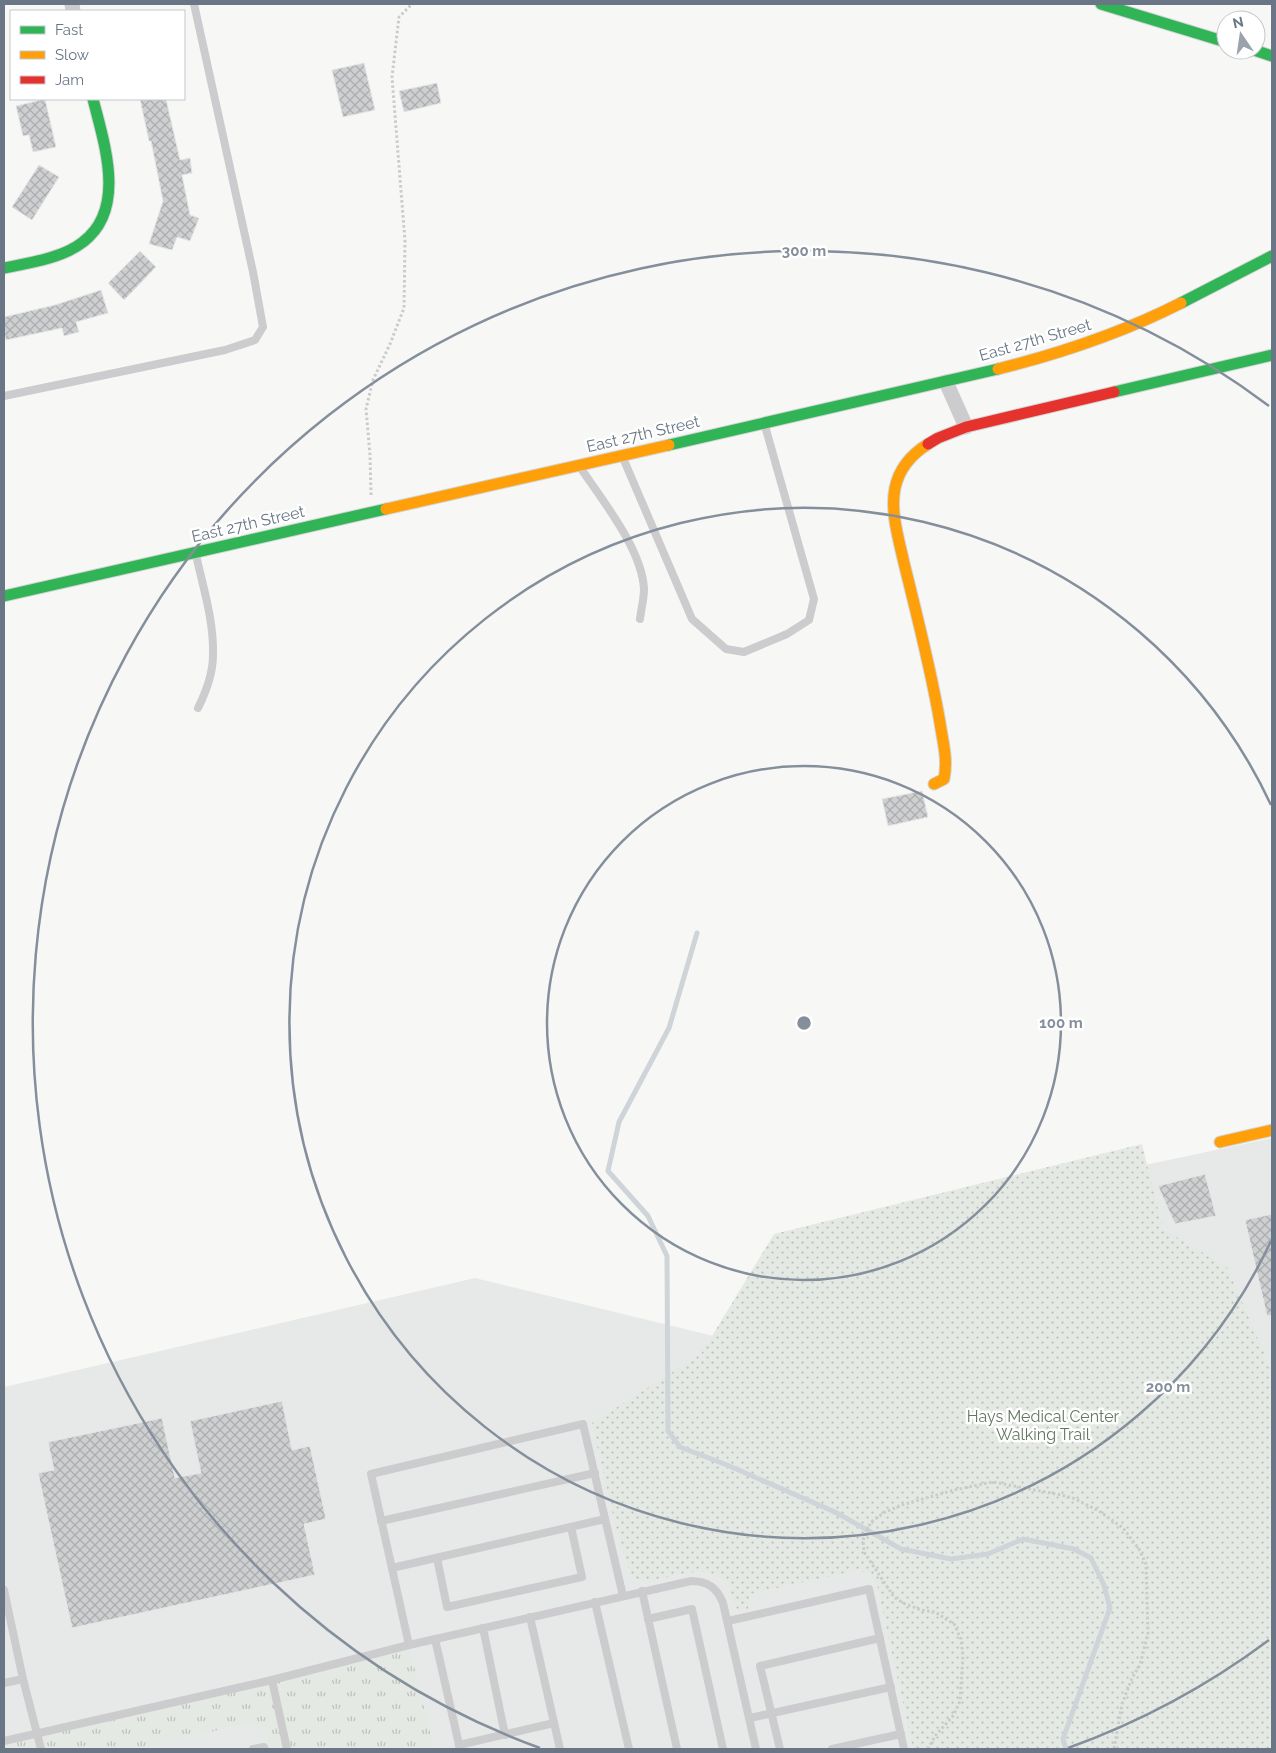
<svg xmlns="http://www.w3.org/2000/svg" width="1276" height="1753" viewBox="0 0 1276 1753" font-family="Raleway,sans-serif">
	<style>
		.built { fill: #e7e9e9 }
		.grass { fill: url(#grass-tufts) }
		.park { fill: url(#park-dots) }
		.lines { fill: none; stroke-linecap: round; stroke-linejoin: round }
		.stream { stroke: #ced4d8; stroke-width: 5 }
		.building { fill: url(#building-cross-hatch); stroke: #e6e6e6 }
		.fast-casing { stroke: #d4d5d6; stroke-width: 13 }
		.slow-casing { stroke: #d4d5d6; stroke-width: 13 }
		.jam-casing { stroke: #d4d5d6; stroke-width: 13 }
		.path { stroke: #cacbcc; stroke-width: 3; stroke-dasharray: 2.5 2.5; stroke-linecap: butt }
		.lane { stroke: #ccccce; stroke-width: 8 }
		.street { stroke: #ccccce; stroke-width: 15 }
		.fast { stroke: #30b455; stroke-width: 11 }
		.slow { stroke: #ff9f0a; stroke-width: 11 }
		.jam { stroke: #e5322d; stroke-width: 11 }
		.ring { fill: none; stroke: #848f9b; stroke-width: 2.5 }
		.labels { text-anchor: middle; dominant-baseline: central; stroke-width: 5; stroke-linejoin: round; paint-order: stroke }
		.street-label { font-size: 16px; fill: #687685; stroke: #fff }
		.park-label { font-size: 16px; fill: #657763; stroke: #fff }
		.centre { fill: #848f9b; stroke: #fff; stroke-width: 2.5 }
		.ring-label { font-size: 15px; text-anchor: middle; font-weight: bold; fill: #848f9b; stroke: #fff; stroke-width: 5; stroke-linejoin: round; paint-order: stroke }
	</style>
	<defs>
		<pattern id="grass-tufts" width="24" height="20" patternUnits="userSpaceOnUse" patternTransform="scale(1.25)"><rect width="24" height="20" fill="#e5e9e4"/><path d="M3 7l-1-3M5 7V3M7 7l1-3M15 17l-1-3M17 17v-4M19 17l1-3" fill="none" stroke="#bdc1be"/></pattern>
		<pattern id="park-dots" width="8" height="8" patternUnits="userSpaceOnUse" patternTransform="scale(1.25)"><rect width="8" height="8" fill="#e5e9e4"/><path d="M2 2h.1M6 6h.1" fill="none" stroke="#bdc1be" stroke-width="1.8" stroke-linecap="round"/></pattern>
		<pattern id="building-cross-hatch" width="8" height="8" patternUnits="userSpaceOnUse" patternTransform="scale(1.25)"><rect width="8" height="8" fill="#cecfd0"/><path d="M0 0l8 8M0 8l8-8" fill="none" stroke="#abadae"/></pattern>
	</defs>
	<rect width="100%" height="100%" fill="#f7f7f6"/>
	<!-- built -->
	<g class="built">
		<polygon points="1272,1138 1272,1414 1147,1258 1131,1168"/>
		<polygon points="475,1278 1272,1472 1272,1749 4,1749 4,1387"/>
	</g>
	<!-- grass -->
	<polygon class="grass" points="409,1645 434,1749 270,1749 267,1735 255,1727 245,1724 134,1749 4,1749 4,1741"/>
	<!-- park -->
	<path class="park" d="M1142 1144 1163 1229 1227 1267 1272 1371V1749H913L877 1585C873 1577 867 1573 858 1570L750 1594 748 1609 739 1611C730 1602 733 1588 724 1580 696 1556 651 1593 631 1576L616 1528 592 1423 701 1354 774 1234Z"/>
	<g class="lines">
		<!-- stream -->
		<polyline class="stream" points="697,933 669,1028 619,1122 608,1171 648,1216 667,1256 668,1431 680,1447 727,1465 835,1512 901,1549 951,1559 988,1554 1023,1539 1074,1549 1091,1558 1104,1585 1110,1608 1063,1739 1066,1749"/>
	</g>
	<!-- building -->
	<g class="building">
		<polygon points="364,63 375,110 343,117 332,70"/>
		<polygon points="437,83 441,103 404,112 399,91"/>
		<polygon points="45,99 56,147 33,152 29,135 23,136 16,106"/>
		<polygon points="140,99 166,99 180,160 190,158 192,173 182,175 190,215 199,218 190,241 177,237 172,250 149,244 163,201 151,141 149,141"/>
		<polygon points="39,165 59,177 32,220 12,207"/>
		<polygon points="140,251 156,267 124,300 108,283"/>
		<polygon points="101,290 108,313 76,322 79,332 64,336 62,328 6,340 4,331 4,317 55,305"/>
		<polygon points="922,791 928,817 888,826 882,799"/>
		<polygon points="1205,1174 1216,1216 1175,1224 1158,1186"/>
		<polygon points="1272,1214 1272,1315 1267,1316 1245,1220"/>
		<polygon points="282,1401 292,1450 310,1446 326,1519 304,1524 315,1575 72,1628 38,1473 54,1470 48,1442 162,1418 175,1478 201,1473 190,1421"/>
	</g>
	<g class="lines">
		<defs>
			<g id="fast">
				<polyline points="1101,4 1226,42"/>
				<polyline points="1254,50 1272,56"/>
				<path d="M4 268C29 263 63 258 83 242 127 209 104 143 93 99"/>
				<polyline points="1181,303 1272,256"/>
				<polyline points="1114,392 1272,355"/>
				<polyline points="669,445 998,369"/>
				<polyline points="4,596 386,509"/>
			</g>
			<g id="slow">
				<path d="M998 369C1062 353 1122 333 1181 303"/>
				<path d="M928 444C912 454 899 469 895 488 890 512 899 540 904 563 917 616 931 669 940 723 943 743 948 759 944 779L934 784"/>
				<polyline points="386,509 669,445"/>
				<polyline points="1220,1142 1272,1130"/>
			</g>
			<polyline id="jam" points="928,444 938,438 966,427 1114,392"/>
		</defs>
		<!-- fast casing -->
		<use href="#fast" class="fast-casing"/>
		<!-- slow casing -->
		<use href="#slow" class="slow-casing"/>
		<!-- jam casing -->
		<use href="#jam" class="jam-casing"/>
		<!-- path -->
		<g class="path">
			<polyline points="371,495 370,455 366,409 373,380 390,344 404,308 405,241 392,77 399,17 412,4"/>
			<polyline points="928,1749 935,1736 953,1716 960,1701 963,1656 961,1639 954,1624 935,1612 921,1610 903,1603 894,1597 864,1552 863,1540 871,1522 885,1512 902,1505 954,1490 993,1482 1061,1495 1073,1498 1099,1511 1123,1528 1139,1549 1146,1564 1148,1633 1140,1665 1132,1678 1122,1704 1114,1749"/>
		</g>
		<!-- lane -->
		<g class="lane">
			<polyline points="4,396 225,350 255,340 263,327 253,272 194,4"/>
			<polyline points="623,458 692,619 726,649 744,652 787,634 809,620 814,599 765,426"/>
			<path d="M580 467C602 500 642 549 644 589 644 599 641 610 640 619"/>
			<path d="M196 555C203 587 214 621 213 655 213 673 206 692 198 708"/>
			<polyline points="381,1521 595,1473"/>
			<polyline points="437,1558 447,1607 582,1577 571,1527"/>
			<polyline points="392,1568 605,1519"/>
			<polyline points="4,1590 23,1679 41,1749"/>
			<polyline points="642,1591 677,1749"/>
			<polyline points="595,1602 629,1749"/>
			<polyline points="530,1617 560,1749"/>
			<polyline points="648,1619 692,1609 723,1749"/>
			<polyline points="728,1621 869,1589 904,1749"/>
			<polyline points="483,1628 505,1735"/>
			<polyline points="435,1639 460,1749"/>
			<polyline points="409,1645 371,1474 583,1424 623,1596"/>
			<polyline points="272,1680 287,1749"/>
			<polyline points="4,1683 23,1679"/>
			<polyline points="750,1718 891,1687"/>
			<path d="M4 1741 272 1680 409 1645 691 1581C708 1581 717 1588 723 1603L756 1749"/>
			<polyline points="459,1745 554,1723"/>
			<polyline points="253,1749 264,1747 265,1749"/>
			<polyline points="780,1749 760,1666 880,1638"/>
			<polyline points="832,1749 901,1734"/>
		</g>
		<!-- street -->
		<g class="street">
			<polyline points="72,4 73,11"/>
			<polyline points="946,382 966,427"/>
		</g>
		<!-- fast -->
		<use href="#fast" class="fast"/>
		<!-- slow -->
		<use href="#slow" class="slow"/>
		<!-- jam -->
		<use href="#jam" class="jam"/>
	</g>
	<!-- distance rings -->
	<g class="ring">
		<circle cx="804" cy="1023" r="257"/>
		<path d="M1271 1241A515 515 0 1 1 1271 805"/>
		<path d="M1269 1640A772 772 0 0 1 1068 1748M540 1748A772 772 0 1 1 1269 406"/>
	</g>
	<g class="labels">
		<!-- street labels -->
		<g class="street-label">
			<text transform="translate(1035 340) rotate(-16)">East 27th Street</text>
			<text transform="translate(643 434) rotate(-13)">East 27th Street</text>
			<text transform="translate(248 524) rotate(-13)">East 27th Street</text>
		</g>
		<!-- park labels -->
		<g class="park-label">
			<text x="1043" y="1416">Hays Medical Center<tspan x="1043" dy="18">Walking Trail</tspan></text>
		</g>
	</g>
	<circle cx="804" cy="1023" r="8" class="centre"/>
	<g class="ring-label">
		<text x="804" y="256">300 m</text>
		<text x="1061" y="1028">100 m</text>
		<text x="1168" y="1392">200 m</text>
	</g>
	<!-- border -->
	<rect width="1276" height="1753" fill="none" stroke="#687685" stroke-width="10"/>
	<!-- legend -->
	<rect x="10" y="10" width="175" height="90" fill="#ffffff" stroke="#c3c8ce"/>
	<rect x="20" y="26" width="25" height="8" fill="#30b455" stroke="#c3c8ce"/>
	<text x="55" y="35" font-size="15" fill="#687685">Fast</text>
	<rect x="20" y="51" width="25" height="8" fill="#ff9f0a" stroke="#c3c8ce"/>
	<text x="55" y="60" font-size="15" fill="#687685">Slow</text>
	<rect x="20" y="76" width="25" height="8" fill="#e5322d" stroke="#c3c8ce"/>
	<text x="55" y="85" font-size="15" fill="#687685">Jam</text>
	<!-- north arrow -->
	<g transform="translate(1241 35) rotate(347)"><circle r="24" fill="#ffffff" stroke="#c3c8ce"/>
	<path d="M0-4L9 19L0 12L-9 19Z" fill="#9aa3ad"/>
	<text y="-8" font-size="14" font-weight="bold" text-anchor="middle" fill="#687685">N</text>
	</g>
</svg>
